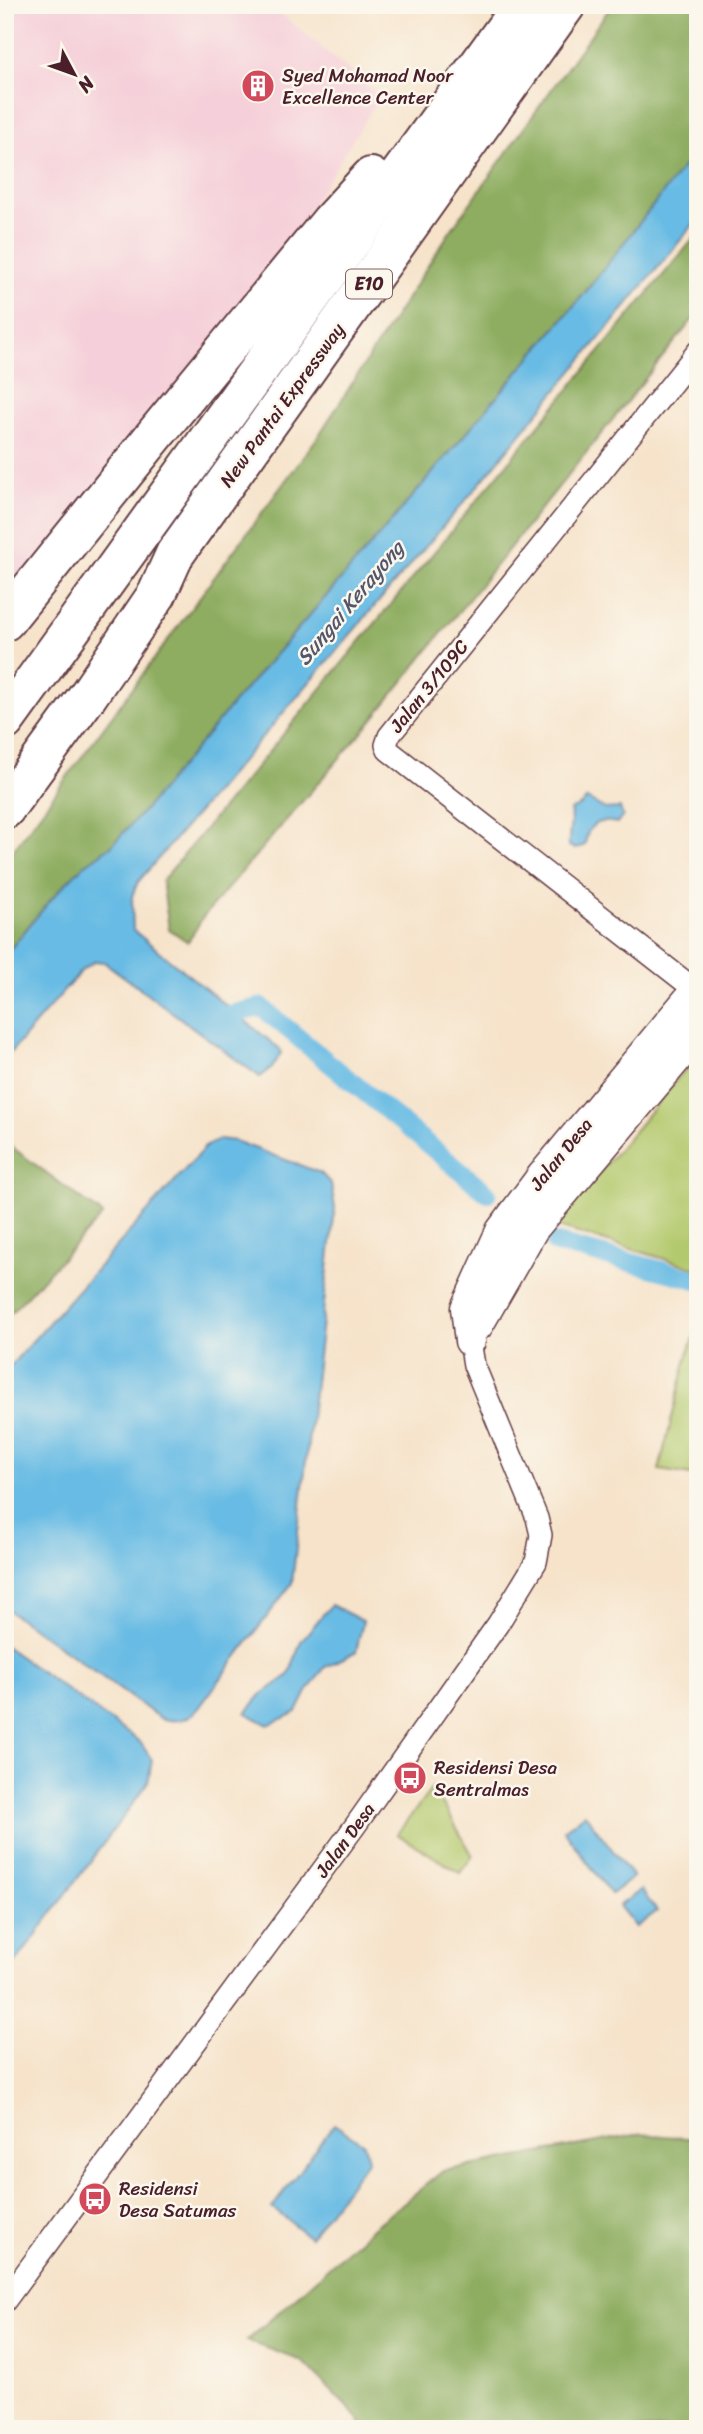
<svg xmlns="http://www.w3.org/2000/svg" width="703" height="2434" viewBox="0 0 703 2434" font-family="Sriracha,sans-serif">
	<style>
		.built { fill: #f5cfd9 }
		.green { fill: #b3c96d; stroke: #7e744c; stroke-width: 2 }
		.forest { fill: #8ead60; stroke: #6c6646; stroke-width: 2 }
		.water { fill: #68bbe4; stroke: #596d88; stroke-width: 2 }
		.lines { fill: none; stroke-linecap: round; stroke-linejoin: round }
		.canal { stroke: #68bbe4; stroke-width: 19 }
		.minor-casing { stroke: #643c43; stroke-width: 24 }
		.secondary-casing { stroke: #643c43; stroke-width: 33 }
		.motorway-casing { stroke: #643c43; stroke-width: 42 }
		.minor { stroke: #fff; stroke-width: 21 }
		.secondary { stroke: #fff; stroke-width: 30 }
		.motorway { stroke: #fff; stroke-width: 38 }
		.labels { text-anchor: middle; dominant-baseline: central; stroke-width: 5; stroke-linejoin: round; paint-order: stroke }
		.shield { fill: #fbf7ec; stroke: #7f6065; stroke-width: 2 }
		.shield-label { font-size: 18px; font-weight: bold; fill: #4a1f2b }
		.poi-label { font-size: 19px; fill: #4a1f2b; stroke: #fbf7ec; text-anchor: start }
		.street-label { font-size: 19px; fill: #4a1f2b; stroke: #fbf7ec }
		.water-label { font-size: 21px; font-style: italic; fill: #54566c; stroke: #fbf7ec }
	</style>
	<rect width="100%" height="100%" fill="#fbf7ec"/>
	<filter id="ink" filterUnits="userSpaceOnUse"><feTurbulence type="fractalNoise" baseFrequency=".0143" numOctaves="2"/><feDisplacementMap in="SourceGraphic" scale="14" xChannelSelector="R" yChannelSelector="G"/><feConvolveMatrix kernelMatrix="1 2 1 2 8 2 1 2 1" color-interpolation-filters="sRGB"/></filter>
	<filter id="wash" filterUnits="userSpaceOnUse"><feTurbulence type="fractalNoise" baseFrequency=".00686" numOctaves="4" result="noise"/><feDisplacementMap in="SourceGraphic" scale="28" xChannelSelector="R" yChannelSelector="G"/><feGaussianBlur stdDeviation="1.57" result="paint"/><feColorMatrix in="noise" values="0 0 0 0 0 0 0 0 0 0 0 0 0 0 0 0 0 1.4 0 .05"/><feComposite in="paint" operator="in"/></filter>
	<g filter="url(#wash)">
		<rect width="100%" height="100%" fill="#f6e3ca"/>
		<!-- built -->
		<polygon class="built" points="5,5 270,5 380,96 284,250 5,601"/>
		<!-- green -->
		<g class="green">
			<polygon points="698,1054 698,1269 555,1226"/>
			<polygon points="698,1325 698,1476 659,1470 687,1357"/>
			<polygon points="433,1787 473,1856 460,1873 397,1834"/>
		</g>
		<!-- forest -->
		<g class="forest">
			<polygon points="612,5 698,5 698,148 584,294 390,523 235,701 147,807 111,846 83,866 53,897 5,955 5,861 317,438 449,233"/>
			<polygon points="698,233 698,313 368,725 203,917 188,942 169,929 162,881"/>
			<polygon points="5,1142 103,1215 5,1319"/>
			<polygon points="640,2134 698,2139 698,2429 361,2429 359,2419 302,2361 247,2341 371,2229 443,2171"/>
		</g>
		<!-- water -->
		<g class="water">
			<polygon points="698,148 698,219 470,495 138,882 132,896 133,930 280,1049 281,1053 272,1068 260,1077 104,962 95,961 82,970 5,1059 5,955 53,897 83,866 111,846 147,807 235,701 390,523 584,294"/>
			<path d="M587 799 605 809 620 808 623 816 617 823C597 818 587 825 585 845L575 849 569 846C568 833 573 823 570 810L581 805Z"/>
			<path d="M219 1139 235 1141 321 1173 331 1184 335 1208 292 1583 198 1709C187 1721 175 1723 160 1718L5 1608V1372L205 1147Z"/>
			<polygon points="331,1605 363,1621 356,1652 325,1667 307,1692 297,1712 268,1725 246,1713 261,1695 289,1675 301,1641"/>
			<polygon points="5,1646 140,1742 152,1760 148,1783 5,1977"/>
			<polygon points="585,1814 633,1877 611,1894 564,1830"/>
			<polygon points="641,1890 657,1911 636,1927 619,1906"/>
			<polygon points="334,2124 364,2144 368,2160 310,2237 272,2208"/>
		</g>
		<g class="lines">
			<!-- canal -->
			<g class="canal">
				<polyline points="213,1019 261,1007 487,1193"/>
				<polyline points="555,1243 698,1280"/>
			</g>
		</g>
	</g>
	<g filter="url(#ink)">
		<g class="lines">
			<defs>
				<g id="minor">
					<polyline points="698,351 389,736 386,745 388,750 698,992"/>
					<polyline points="5,2301 355,1826 498,1624 536,1562 541,1535 537,1518 474,1365 470,1341"/>
				</g>
				<g id="secondary">
					<polyline points="478,1325 533,1229 698,1033"/>
					<polyline points="470,1341 466,1308 501,1231 543,1175 698,988"/>
				</g>
				<g id="motorway">
					<polyline points="5,621 158,431 330,222 371,177"/>
					<polyline points="5,721 522,5"/>
					<polyline points="5,809 89,694 157,594 175,554 566,5"/>
				</g>
			</defs>
			<!-- minor casing -->
			<use href="#minor" class="minor-casing"/>
			<!-- secondary casing -->
			<use href="#secondary" class="secondary-casing"/>
			<!-- motorway casing -->
			<use href="#motorway" class="motorway-casing"/>
			<!-- minor -->
			<use href="#minor" class="minor"/>
			<!-- secondary -->
			<use href="#secondary" class="secondary"/>
			<!-- motorway -->
			<use href="#motorway" class="motorway"/>
		</g>
	</g>
	<!-- icons -->
	<defs>
		<symbol id="building-disc" viewBox="-11 -11 22 22"><circle r="9.5" fill="#d1495b" stroke="#fbf7ec"/><path d="M-4-6H4V6H1V3H-1V6H-4ZM-2.5-4.3h1.7v1.8h-1.7ZM.8-4.3h1.7v1.8H.8ZM-2.5-1h1.7V.8h-1.7ZM.8-1h1.7V.8H.8Z" fill="#fff"/></symbol>
		<symbol id="bus-disc" viewBox="-11 -11 22 22"><circle r="9.5" fill="#d1495b" stroke="#fbf7ec"/><path d="M-5-6H5V4H4V6H2V4H-2V6H-4V4H-5ZM-3.5-4V0h7V-4ZM-3.5 1.2v1.5H-2V1.2ZM2 1.2v1.5H3.5V1.2Z" fill="#fff"/></symbol>
	</defs>
	<g fill-rule="evenodd">
		<use href="#building-disc" x="239" y="67" width="38" height="38"/>
		<use href="#bus-disc" x="391" y="1759" width="38" height="38"/>
		<use href="#bus-disc" x="76" y="2180" width="38" height="38"/>
	</g>
	<g class="labels">
		<!-- shield labels -->
		<rect class="shield" x="346" y="269.5" width="46" height="29" rx="5"/>
		<g class="shield-label">
			<text x="369" y="284">E10</text>
		</g>
		<!-- poi labels -->
		<g class="poi-label">
			<text x="282" y="75">Syed Mohamad Noor<tspan x="282" dy="22">Excellence Center</tspan></text>
			<text x="434" y="1767">Residensi Desa<tspan x="434" dy="22">Sentralmas</tspan></text>
			<text x="119" y="2188">Residensi<tspan x="119" dy="22">Desa Satumas</tspan></text>
		</g>
		<!-- street labels -->
		<g class="street-label">
			<text transform="translate(282 405) rotate(-54)">New Pantai Expressway</text>
			<text transform="translate(429 686) rotate(-51)">Jalan 3/109C</text>
			<text transform="translate(561 1154) rotate(-51)">Jalan Desa</text>
			<text transform="translate(345 1840) rotate(-54)">Jalan Desa</text>
		</g>
		<!-- water labels -->
		<g class="water-label">
			<text transform="translate(350 603) rotate(-50)">Sungai Kerayong</text>
		</g>
	</g>
	<!-- margin -->
	<rect width="703" height="2434" fill="none" stroke="#fbf7ec" stroke-width="28"/>
	<!-- north arrow -->
	<g transform="translate(74 74) rotate(131)" stroke="#fbf7ec" stroke-width="5" paint-order="stroke">
	<path d="M0-5L12 26L0 18L-12 26Z" fill="#4a1f2b"/>
	<text y="-10" font-size="19" font-weight="bold" text-anchor="middle" fill="#4a1f2b">N</text>
	</g>
</svg>
